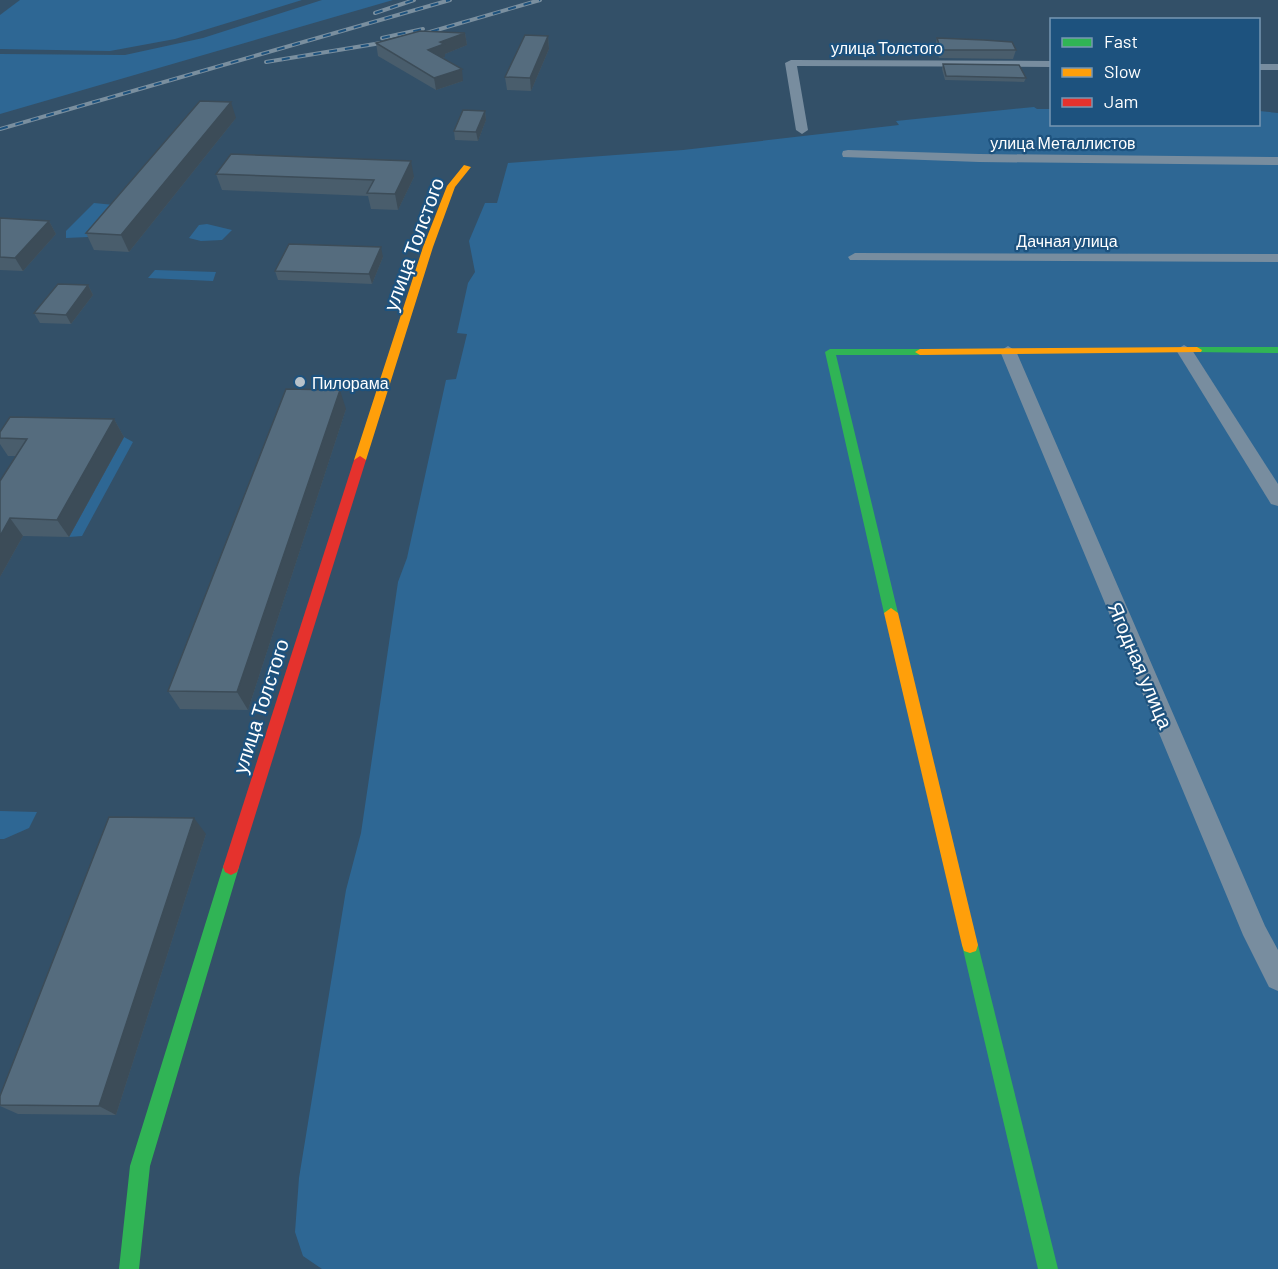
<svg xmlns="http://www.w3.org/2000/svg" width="1278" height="1269" viewBox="0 0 1278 1269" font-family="Barlow,sans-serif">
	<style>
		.green { fill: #2e6794 }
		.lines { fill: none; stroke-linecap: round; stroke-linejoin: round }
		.street { fill: #788d9f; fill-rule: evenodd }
		.fast { fill: #30b455; fill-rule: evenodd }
		.slow { fill: #ff9f0a; fill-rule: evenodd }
		.jam { fill: #e5322d; fill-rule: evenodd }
		.rail-casing { stroke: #7a8f9f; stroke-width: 4 }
		.rail { stroke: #1d527e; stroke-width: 2; stroke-dasharray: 8; stroke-linecap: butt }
		.wall { fill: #495d6c }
		.shaded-wall { fill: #3c4c58 }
		.building { fill: #556c7e; stroke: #3c4c58; stroke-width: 1.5 }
		.poi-dot { fill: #b8c2ca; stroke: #1d527e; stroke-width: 2 }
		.labels { text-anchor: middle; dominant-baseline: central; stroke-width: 4.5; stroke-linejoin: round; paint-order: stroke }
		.far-street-label { font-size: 16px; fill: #fff; stroke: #1d527e }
		.far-poi-label { font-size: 16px; fill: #fff; stroke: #1d527e; text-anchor: start }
		.street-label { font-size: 20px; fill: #fff; stroke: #1d527e }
	</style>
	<rect width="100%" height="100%" fill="#335068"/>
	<!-- green -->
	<g class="green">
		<polygon points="20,0 302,0 175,39 110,51 0,49 0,15"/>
		<polygon points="322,0 393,0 0,114 0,54 125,55 203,38"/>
		<polygon points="1034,107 1037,109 1051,109 1052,124 1258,124 1259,111 1278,113 1278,1269 322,1269 303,1256 295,1232 299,1178 346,890 361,833 398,582 407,558 446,380 456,379 467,334 457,333 468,283 475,272 469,241 485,203 497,203 508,163 683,150 899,125 896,121"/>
		<polygon points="94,203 114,205 88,237 66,238 66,231"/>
		<polygon points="207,224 232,230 222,240 201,241 189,238 199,225"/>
		<polygon points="155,270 216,272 213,281 148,278"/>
		<polygon points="124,437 133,442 82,536 69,537"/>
		<polygon points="0,811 37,812 29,828 4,839 0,839"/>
	</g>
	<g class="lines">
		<!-- street -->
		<g class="street">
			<polygon points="791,60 1052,61 1052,67 797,66 808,130 802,134 796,130 785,63"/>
			<rect x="1258" y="64" width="20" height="6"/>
			<polygon points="848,150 979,154 1278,157 1278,165 979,162 843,157 842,154 843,151"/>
			<polygon points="855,253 1278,254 1278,262 850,260 848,257"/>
			<polygon points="1184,345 1192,350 1278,484 1278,506 1271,504 1176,350"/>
			<polygon points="1008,346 1016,351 1265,926 1278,950 1278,991 1269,987 1243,935 1000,351"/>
		</g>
		<!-- fast -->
		<g class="fast">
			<polygon points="1197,347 1278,347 1278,353 1193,352 1192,350"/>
			<polygon points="830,349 920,349 925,352 920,355 836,355 898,613 891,618 884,613 825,352"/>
			<polygon points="231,859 237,862 239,867 150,1166 139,1269 119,1269 130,1166 223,867 225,862"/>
			<polygon points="970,937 976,939 978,945 1058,1269 1038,1269 962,945 964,939"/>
		</g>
		<!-- slow -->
		<g class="slow">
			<polygon points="464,165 471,167 455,187 433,247 366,460 360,464 356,463 354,460 423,247 447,186"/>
			<polygon points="1197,347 1202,350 1201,352 920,355 915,352 920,349"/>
			<polygon points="891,608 898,613 978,945 976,951 970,953 964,951 962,945 884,613"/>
		</g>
		<!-- jam -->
		<polygon class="jam" points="360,456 366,460 239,867 237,872 231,875 225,872 223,867 354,460"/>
		<defs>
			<g id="rail">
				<polyline points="375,13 414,0"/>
				<polyline points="416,36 540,0"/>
				<polyline points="382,38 423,29"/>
				<polyline points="266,62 393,41"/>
				<polyline points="0,129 450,0"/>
			</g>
		</defs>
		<!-- rail casing -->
		<use href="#rail" class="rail-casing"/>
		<!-- rail -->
		<use href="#rail" class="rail"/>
	</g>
	<!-- wall -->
	<g class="wall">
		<polygon points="465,33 467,45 445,54 445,57 442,58 463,81 436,90 378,56 376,43"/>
		<polygon points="548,36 549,49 531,91 507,90 505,77"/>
		<polygon points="937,38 1016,50 1013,59 939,58 935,47"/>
		<polygon points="943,64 1026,78 1024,82 945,80 942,69"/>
		<polygon points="485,111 486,120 478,141 455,140 454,131"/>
		<polygon points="236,118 129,252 94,250 86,233"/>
		<polygon points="216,174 414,177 398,210 371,209 368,196 222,190"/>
		<polygon points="0,218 49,221 56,234 23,271 0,270"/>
		<polygon points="383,257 372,284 278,280 275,271"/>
		<polygon points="88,285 93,295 71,324 40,323 34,313"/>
		<polygon points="346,409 248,710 180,709 168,691"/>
		<polygon points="114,419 124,437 69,537 23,536 0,577 16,456 8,456 0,444 0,432"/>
		<polygon points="206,834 116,1115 18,1114 0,1106 0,1096"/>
	</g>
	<!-- shaded-wall -->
	<g class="shaded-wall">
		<polygon points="465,33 467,45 445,54 445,57 430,62 428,50 440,42"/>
		<polygon points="548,36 549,49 531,91 530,78"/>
		<polygon points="462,69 463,81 436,90 434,78"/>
		<polygon points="231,102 236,118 129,252 121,235"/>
		<polygon points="485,111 486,120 478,141 476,132"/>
		<polygon points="411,161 414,177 398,210 395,194"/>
		<polygon points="49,221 56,234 23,271 15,258"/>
		<polygon points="381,247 383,257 372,284 369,274"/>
		<polygon points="88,285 93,295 71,324 66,315"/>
		<polygon points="340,390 346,409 248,710 237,692"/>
		<polygon points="114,419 124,437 69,537 57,520"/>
		<polygon points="10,518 23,536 0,577 0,536"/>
		<polygon points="194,818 206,834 116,1115 99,1106"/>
	</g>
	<!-- building -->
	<g class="building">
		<polygon points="420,31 465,33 440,42 444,44 428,50 462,69 434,78 376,43"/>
		<polygon points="525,35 548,36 530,78 505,77"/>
		<polygon points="937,38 984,40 1012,42 1016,50 941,50"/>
		<polygon points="943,64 1019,65 1026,78 946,76"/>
		<polygon points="200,101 231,102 121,235 86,233"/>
		<polygon points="463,110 485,111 476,132 454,131"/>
		<polygon points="231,154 411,161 395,194 367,193 374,180 216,174"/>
		<polygon points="0,218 49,221 15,258 0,257"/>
		<polygon points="289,244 381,247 369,274 275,271"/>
		<polygon points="58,284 88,285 66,315 34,313"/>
		<polygon points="286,389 340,390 237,692 168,691"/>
		<polygon points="10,417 114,419 57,520 10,518 0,536 0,481 27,439 0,438 0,432"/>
		<polygon points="109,817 194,818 99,1106 0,1105 0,1096"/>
	</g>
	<!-- markers -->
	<circle class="poi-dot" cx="300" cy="382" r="6"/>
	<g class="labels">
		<!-- far-street labels -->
		<g class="far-street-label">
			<text x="887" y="47">улица Толстого</text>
			<text x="1063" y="142">улица Металлистов</text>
			<text x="1067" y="240">Дачная улица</text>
		</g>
		<!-- far-poi labels -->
		<g class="far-poi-label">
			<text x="312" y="382">Пилорама</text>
		</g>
		<!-- street labels -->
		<g class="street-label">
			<text transform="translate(413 244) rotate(-70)">улица Толстого</text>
			<text transform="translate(1141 665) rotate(67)">Ягодная улица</text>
			<text transform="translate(260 706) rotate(-72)">улица Толстого</text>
		</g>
	</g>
	<!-- legend -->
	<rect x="1050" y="18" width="210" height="108" fill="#1d527e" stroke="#7797b2" stroke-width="1.5"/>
	<rect x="1062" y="38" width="30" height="9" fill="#30b455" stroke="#7797b2" stroke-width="1.5"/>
	<text x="1104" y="48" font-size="18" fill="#ffffff">Fast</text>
	<rect x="1062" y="68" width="30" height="9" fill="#ff9f0a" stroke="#7797b2" stroke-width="1.5"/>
	<text x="1104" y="78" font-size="18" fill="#ffffff">Slow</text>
	<rect x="1062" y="98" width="30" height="9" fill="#e5322d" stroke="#7797b2" stroke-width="1.5"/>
	<text x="1104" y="108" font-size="18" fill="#ffffff">Jam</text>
</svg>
